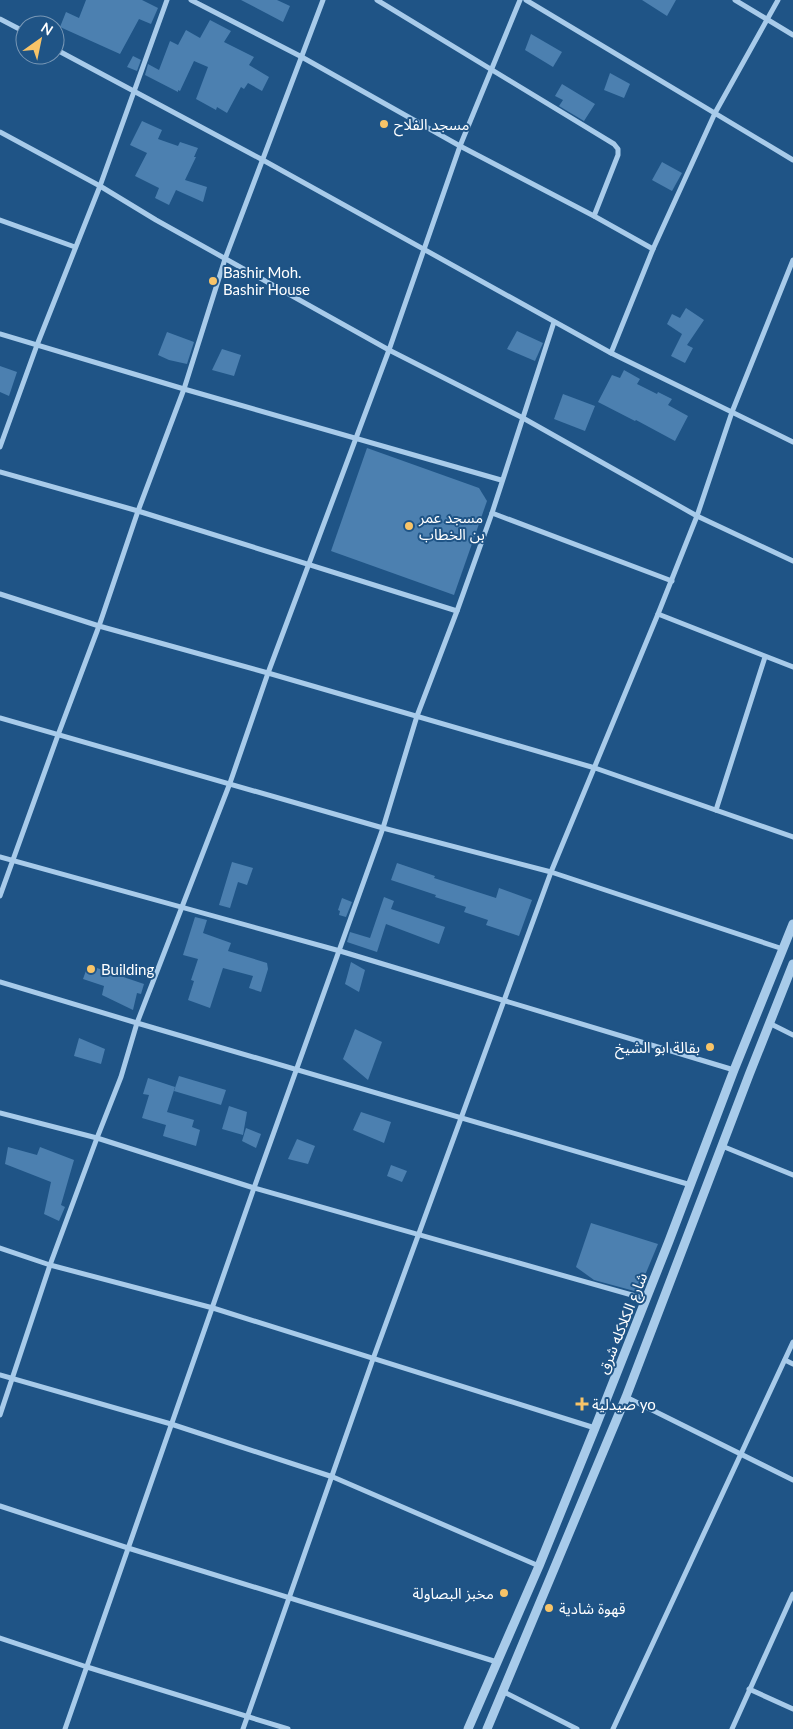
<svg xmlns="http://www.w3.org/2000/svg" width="793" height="1729" viewBox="0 0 793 1729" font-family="Lato,'Noto Sans Arabic',sans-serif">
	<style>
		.building { fill: #4c80b0 }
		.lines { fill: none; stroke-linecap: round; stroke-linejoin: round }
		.minor { stroke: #a8cbea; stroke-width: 5 }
		.tertiary { stroke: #a8cbea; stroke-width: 9 }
		.poi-dot { fill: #f8c468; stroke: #1f5486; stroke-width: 2 }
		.labels { text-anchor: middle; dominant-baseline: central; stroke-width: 4; stroke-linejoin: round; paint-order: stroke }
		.poi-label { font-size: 15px; fill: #fff; stroke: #1f5486; text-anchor: start }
		.street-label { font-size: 15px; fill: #fff; stroke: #1f5486 }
	</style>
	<rect width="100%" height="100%" fill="#1f5486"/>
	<!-- building -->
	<g class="building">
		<polygon points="86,0 142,0 158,8 151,24 139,19 120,54 60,27 66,12 79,18"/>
		<polygon points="241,0 277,0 290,6 283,22"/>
		<polygon points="642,0 676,0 667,16"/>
		<polygon points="210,20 231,31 224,42 254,57 249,65 269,77 262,91 248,83 244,89 241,87 227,113 217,107 216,110 196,99 208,67 194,61 180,91 178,90 178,92 145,75 148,64 159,70 170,41 178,45 186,30 200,38"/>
		<polygon points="531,34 562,52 553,67 525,50"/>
		<polygon points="133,56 141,60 137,71 127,67"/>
		<polygon points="610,73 630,84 624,98 604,90"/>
		<polygon points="562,84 595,104 584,121 559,106 563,100 555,96"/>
		<polygon points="142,121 162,130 158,139 178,146 180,142 198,148 194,157 196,157 185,180 207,187 203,202 176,190 169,205 155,198 159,188 135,176 147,153 130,145"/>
		<polygon points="662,162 682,173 672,191 652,180"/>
		<polygon points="686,308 704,320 687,345 693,348 685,363 671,356 682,334 667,324 672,314 680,318"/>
		<polygon points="517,331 543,343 535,361 507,349"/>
		<polygon points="167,332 194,342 187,364 169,360 158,355"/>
		<polygon points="222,349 241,355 234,376 212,370"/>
		<polygon points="0,366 17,372 9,396 0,392"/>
		<polygon points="624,370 640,379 637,384 657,394 658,392 672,399 668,405 688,416 675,441 636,420 635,421 598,402 612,375 620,378"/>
		<polygon points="563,394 595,406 585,431 554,419"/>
		<polygon points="367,448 479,488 487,501 454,595 331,551"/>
		<polygon points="232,862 253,868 247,885 238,882 230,908 219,905"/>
		<polygon points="397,863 435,876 434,878 496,898 499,888 532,900 519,936 486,925 488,920 464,912 466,907 435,897 436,895 391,880"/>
		<polygon points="384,897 394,901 391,909 445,927 439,944 386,924 377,952 347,942 350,932 370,938"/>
		<polygon points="342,898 352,902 346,917 339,915 340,911 338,910"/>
		<polygon points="195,917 207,920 203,933 231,943 228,951 267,963 268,969 261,992 249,988 253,976 223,968 210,1008 188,1000 194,981 191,980 198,959 183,955"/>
		<polygon points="351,962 365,970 359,992 345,984"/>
		<polygon points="88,965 144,984 141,994 137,993 133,1010 102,995 104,986 83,979"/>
		<polygon points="355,1029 382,1042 368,1080 343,1059"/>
		<polygon points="79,1038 105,1049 101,1064 74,1056"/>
		<polygon points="179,1076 226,1090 221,1105 174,1091"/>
		<polygon points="148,1078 175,1087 167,1112 194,1120 192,1127 200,1130 196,1146 163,1136 166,1125 142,1118 149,1095 143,1094"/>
		<polygon points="229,1106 247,1112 243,1135 222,1129"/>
		<polygon points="361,1112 391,1122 384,1143 353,1130"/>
		<polygon points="246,1128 261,1134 256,1148 242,1141"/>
		<polygon points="297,1139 315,1146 308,1164 288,1159"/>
		<polygon points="8,1147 37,1155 40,1147 74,1160 61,1205 65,1207 59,1221 44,1214 51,1182 5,1164"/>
		<polygon points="391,1165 407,1171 402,1182 387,1176"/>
		<polygon points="591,1223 658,1244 638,1292 594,1280 576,1267"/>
	</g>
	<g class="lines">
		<!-- minor -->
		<g class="minor">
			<polyline points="191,0 300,56 460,146 594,216 653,249"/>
			<polyline points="377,0 614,144 618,149 618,155 594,216"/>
			<polyline points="526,0 793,160"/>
			<polyline points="735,0 793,35"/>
			<polyline points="0,19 25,32"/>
			<polyline points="55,49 261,159 611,353 793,442"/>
			<polyline points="0,132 100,186 156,220 389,350 523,418 697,516 793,561"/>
			<polyline points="0,220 75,247"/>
			<polyline points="0,334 184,389 501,480"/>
			<polyline points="611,353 653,249 715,113 778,0"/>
			<polyline points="0,447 37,345 100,186 167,0"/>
			<polyline points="0,472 138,511 457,611"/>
			<polyline points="492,513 672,581"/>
			<polyline points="0,594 99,626 268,673 595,768 793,837"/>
			<polyline points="658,614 793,667"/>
			<polyline points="0,718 383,828 551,872 783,949"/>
			<polyline points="716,810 765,657"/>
			<polyline points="0,857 340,951 734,1070"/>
			<polyline points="0,896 58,735 99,626 138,511 184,389 225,259 323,0"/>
			<polyline points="0,982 137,1023 691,1185"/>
			<polyline points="769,1023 793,1035"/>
			<polyline points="0,1113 97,1138 254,1188 646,1299"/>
			<polyline points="722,1146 793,1175"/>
			<polyline points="0,1248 50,1265 213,1308 595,1428"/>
			<polyline points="785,1360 793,1364"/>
			<polyline points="0,1375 171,1424 333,1477 539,1566"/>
			<polyline points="626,1397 793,1480"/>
			<polyline points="0,1415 50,1265 97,1138 121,1077 137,1023 230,783 268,673 389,350 460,146 520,0"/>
			<polyline points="0,1506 128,1548 497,1662"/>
			<polyline points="0,1638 87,1667 288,1729"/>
			<polyline points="749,1689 793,1709"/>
			<polyline points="504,1692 577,1729"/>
			<polyline points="65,1729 254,1188 383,828 417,716 457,611 492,513 554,322"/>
			<polyline points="243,1729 373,1359 551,872 658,614 697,516 732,412 793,260"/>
			<polyline points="613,1729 793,1342"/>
			<polyline points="732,1729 793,1594"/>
		</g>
		<!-- tertiary -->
		<g class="tertiary">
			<polyline points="468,1729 539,1566 595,1428 669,1241 734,1070 793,924"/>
			<polyline points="487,1729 626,1397 749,1075 793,964"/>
		</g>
	</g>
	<!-- markers -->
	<g class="poi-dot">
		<circle cx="384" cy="124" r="5"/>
		<circle cx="213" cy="281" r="5"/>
		<circle cx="409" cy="526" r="5"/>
		<circle cx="91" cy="969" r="5"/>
		<circle cx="710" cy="1047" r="5"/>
		<path d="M579.5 1396.5h5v5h5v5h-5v5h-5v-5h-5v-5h5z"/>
		<circle cx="504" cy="1593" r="5"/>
		<circle cx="549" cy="1608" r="5"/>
	</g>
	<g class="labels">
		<!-- poi labels -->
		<g class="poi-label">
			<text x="394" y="124">مسجد الفلاح</text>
			<text x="223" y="272">Bashir Moh.<tspan x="223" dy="17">Bashir House</tspan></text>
			<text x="419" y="517">مسجد عمر<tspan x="419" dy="17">بن الخطاب</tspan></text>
			<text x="101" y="969">Building</text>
			<text x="700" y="1047" text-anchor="end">بقالة ابو الشيخ</text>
			<text x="592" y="1404">صيدلية yo</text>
			<text x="494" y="1593" text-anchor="end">مخبز البصاولة</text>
			<text x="559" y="1608">قهوة شادية</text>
		</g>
		<!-- street labels -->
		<g class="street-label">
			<text transform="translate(622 1323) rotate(-68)">شارع الكلاكله شرق</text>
		</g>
	</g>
	<!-- north arrow -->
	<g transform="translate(40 40) rotate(33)"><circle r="24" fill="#1f5486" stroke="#7998b6"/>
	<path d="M0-4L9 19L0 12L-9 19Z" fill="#f8c468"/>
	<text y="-8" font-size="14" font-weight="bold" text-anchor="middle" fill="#ffffff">N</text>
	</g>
</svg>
